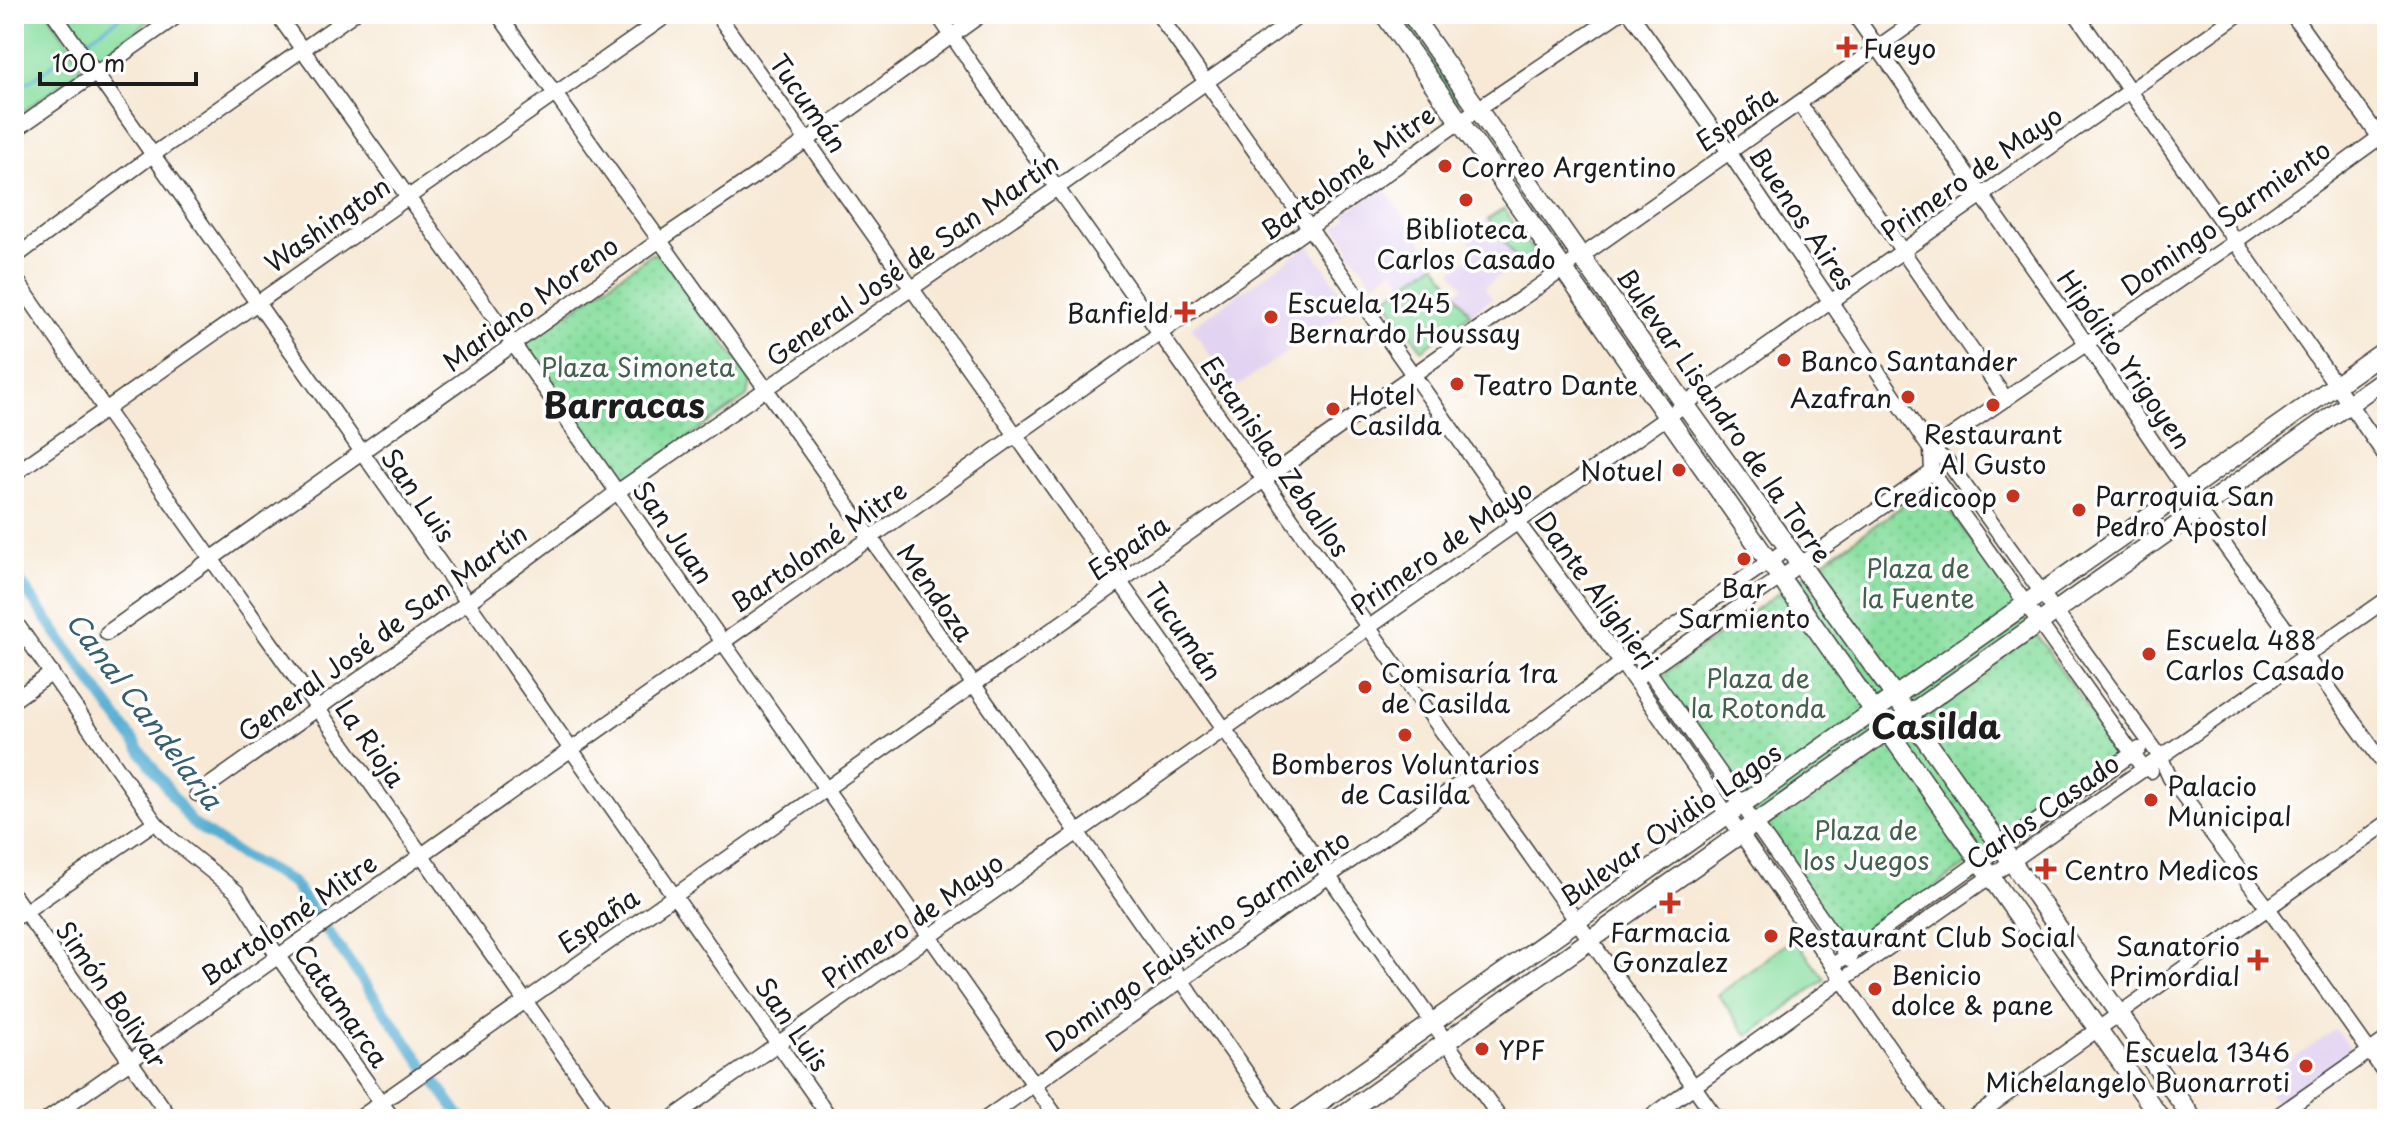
<svg xmlns="http://www.w3.org/2000/svg" width="2401" height="1133" viewBox="0 0 2401 1133" font-family="'Playpen Sans',sans-serif">
	<style>
		.built { fill: #e3d3f2 }
		.grass { fill: #8adfa1; stroke: #537e5e; stroke-width: 2 }
		.park { fill: url(#park-dots); stroke: #537e5e; stroke-width: 2 }
		.lines { fill: none; stroke-linecap: round; stroke-linejoin: round }
		.stream { stroke: #57aed3; stroke-width: 3 }
		.canal { stroke: #57aed3; stroke-width: 11 }
		.minor-casing { stroke: #3d3b38; stroke-width: 17 }
		.major-casing { stroke: #3d3b38; stroke-width: 21 }
		.minor { stroke: #fff; stroke-width: 14 }
		.major { stroke: #fff; stroke-width: 18 }
		.poi-dot { fill: #c8321e; stroke: #fff; stroke-width: 3 }
		.labels { text-anchor: middle; dominant-baseline: central; stroke-width: 7; stroke-linejoin: round; paint-order: stroke }
		.poi-label { font-size: 26px; fill: #1c1c1c; stroke: #fff; text-anchor: start }
		.street-label { font-size: 26px; fill: #1c1c1c; stroke: #fff }
		.park-label { font-size: 26px; fill: #42604b; stroke: #fff }
		.water-label { font-size: 28px; font-style: italic; fill: #375e6e; stroke: #fff }
		.district-label { font-size: 34px; font-weight: bold; fill: #1c1c1c; stroke: #fff }
	</style>
	<defs>
		<pattern id="park-dots" width="8" height="8" patternUnits="userSpaceOnUse" patternTransform="scale(2)"><rect width="8" height="8" fill="#8adfa1"/><path d="M2 2h.1M6 6h.1" fill="none" stroke="#76bf8a" stroke-width="1.8" stroke-linecap="round"/></pattern>
	</defs>
	<rect width="100%" height="100%" fill="#fff"/>
	<filter id="ink" filterUnits="userSpaceOnUse"><feTurbulence type="fractalNoise" baseFrequency=".0125" numOctaves="2"/><feDisplacementMap in="SourceGraphic" scale="16" xChannelSelector="R" yChannelSelector="G"/><feConvolveMatrix kernelMatrix="1 2 1 2 8 2 1 2 1" color-interpolation-filters="sRGB"/></filter>
	<filter id="wash" filterUnits="userSpaceOnUse"><feTurbulence type="fractalNoise" baseFrequency=".006" numOctaves="4" result="noise"/><feDisplacementMap in="SourceGraphic" scale="32" xChannelSelector="R" yChannelSelector="G"/><feGaussianBlur stdDeviation="1.8" result="paint"/><feColorMatrix in="noise" values="0 0 0 0 0 0 0 0 0 0 0 0 0 0 0 0 0 1.4 0 .05"/><feComposite in="paint" operator="in"/></filter>
	<g filter="url(#wash)">
		<rect width="100%" height="100%" fill="#f7e9d5"/>
		<!-- built -->
		<g class="built">
			<polygon points="1384,187 1436,263 1405,284 1393,269 1374,283 1348,249 1350,247 1336,226 1347,218 1344,214"/>
			<polygon points="1488,219 1518,262 1485,287 1492,298 1470,314 1456,293 1464,287 1452,271 1476,252 1466,235"/>
			<polygon points="1309,245 1352,307 1233,389 1191,327"/>
			<polygon points="2336,1029 2351,1050 2276,1103 2260,1082"/>
		</g>
		<!-- grass -->
		<g class="grass">
			<polygon points="29,14 49,14 81,62 80,70 14,118 14,24"/>
			<polygon points="62,14 159,14 100,56 91,53"/>
			<polygon points="1387,14 1403,14 1459,95 1458,102 1454,105"/>
			<polygon points="1504,209 1542,264 1527,274 1488,219"/>
			<polygon points="1436,263 1470,314 1422,350 1385,298"/>
			<polygon points="1794,938 1825,979 1748,1036 1718,995"/>
		</g>
		<!-- park -->
		<g class="park">
			<polygon points="651,254 661,255 751,380 748,396 627,479 612,478 526,353 527,342"/>
			<polygon points="1932,485 2121,756 1847,949 1658,678"/>
		</g>
		<g class="lines">
			<!-- stream -->
			<g class="stream">
				<polyline points="86,41 125,14"/>
				<polyline points="14,92 69,53"/>
			</g>
			<!-- canal -->
			<polyline class="canal" points="14,573 192,823 240,855 292,882 462,1119"/>
		</g>
	</g>
	<g filter="url(#ink)">
		<g class="lines">
			<defs>
				<g id="minor">
					<polyline points="54,14 831,1119"/>
					<polyline points="277,14 514,345 1058,1119"/>
					<polyline points="498,14 766,389 1279,1119"/>
					<polyline points="717,14 1501,1119"/>
					<polyline points="937,14 1057,188 1717,1119"/>
					<polyline points="1158,14 1518,523 1634,680 1939,1119"/>
					<polyline points="1631,14 1729,152 1931,450 1947,461 2161,758 2170,778 2268,908 2387,1076"/>
					<polyline points="1854,14 2086,343 2199,510 2387,768"/>
					<polyline points="2076,14 2387,458"/>
					<polyline points="2292,14 2387,148"/>
					<polyline points="14,18 19,14"/>
					<polyline points="1799,103 2006,399"/>
					<polyline points="14,131 180,14"/>
					<polyline points="14,258 154,154 353,14"/>
					<polyline points="14,276 105,409 609,1119"/>
					<polyline points="1931,450 2236,241 2387,132"/>
					<polyline points="1931,450 1932,472 2132,753 2141,765 2151,771"/>
					<polyline points="14,474 669,14"/>
					<polyline points="14,620 155,822 169,837 237,892 277,955 393,1119"/>
					<polyline points="107,633 660,240 806,141 982,14"/>
					<polyline points="1636,653 1850,959"/>
					<polyline points="1641,675 1932,472"/>
					<polyline points="14,700 52,673"/>
					<polyline points="197,794 467,603 617,492 1057,188 1302,14"/>
					<polyline points="14,896 171,1119"/>
					<polyline points="14,919 155,822"/>
					<polyline points="1832,966 2139,749"/>
					<polyline points="48,1119 1479,108 1618,14"/>
					<polyline points="358,1119 1925,14"/>
					<polyline points="671,1119 2239,14"/>
					<polyline points="985,1119 1472,775 1620,664 1787,549"/>
					<polyline points="1648,1119 1842,980 2387,599"/>
					<polyline points="1972,1119 2387,823"/>
					<polyline points="2273,1119 2387,1039"/>
				</g>
				<g id="major">
					<polyline points="1384,14 2161,1119"/>
					<polyline points="1411,14 1684,403 1895,696 2193,1119"/>
					<polyline points="1296,1119 2387,349"/>
					<polyline points="1337,1119 2387,377"/>
				</g>
			</defs>
			<!-- minor casing -->
			<use href="#minor" class="minor-casing"/>
			<!-- major casing -->
			<use href="#major" class="major-casing"/>
			<!-- minor -->
			<use href="#minor" class="minor"/>
			<!-- major -->
			<use href="#major" class="major"/>
		</g>
	</g>
	<!-- markers -->
	<g class="poi-dot">
		<path d="M1843 35h8v8h8v8h-8v8h-8v-8h-8v-8h8z"/>
		<circle cx="1445" cy="166" r="8"/>
		<circle cx="1466" cy="200" r="8"/>
		<path d="M1181 300h8v8h8v8h-8v8h-8v-8h-8v-8h8z"/>
		<circle cx="1271" cy="317" r="8"/>
		<circle cx="1784" cy="360" r="8"/>
		<circle cx="1457" cy="384" r="8"/>
		<circle cx="1908" cy="397" r="8"/>
		<circle cx="1993" cy="405" r="8"/>
		<circle cx="1333" cy="409" r="8"/>
		<circle cx="1679" cy="470" r="8"/>
		<circle cx="2013" cy="496" r="8"/>
		<circle cx="2079" cy="510" r="8"/>
		<circle cx="1744" cy="559" r="8"/>
		<circle cx="2149" cy="654" r="8"/>
		<circle cx="1365" cy="687" r="8"/>
		<circle cx="1405" cy="735" r="8"/>
		<circle cx="2151" cy="800" r="8"/>
		<path d="M2042 857h8v8h8v8h-8v8h-8v-8h-8v-8h8z"/>
		<path d="M1666 891h8v8h8v8h-8v8h-8v-8h-8v-8h8z"/>
		<circle cx="1771" cy="936" r="8"/>
		<path d="M2254 948h8v8h8v8h-8v8h-8v-8h-8v-8h8z"/>
		<circle cx="1875" cy="989" r="8"/>
		<circle cx="1482" cy="1049" r="8"/>
		<circle cx="2306" cy="1066" r="8"/>
	</g>
	<g class="labels">
		<!-- poi labels -->
		<g class="poi-label">
			<text x="1863" y="47">Fueyo</text>
			<text x="1461" y="166">Correo Argentino</text>
			<text x="1466" y="228" text-anchor="middle">Biblioteca<tspan x="1466" dy="30">Carlos Casado</tspan></text>
			<text x="1287" y="302">Escuela 1245<tspan x="1287" dy="30">Bernardo Houssay</tspan></text>
			<text x="1169" y="312" text-anchor="end">Banfield</text>
			<text x="1800" y="360">Banco Santander</text>
			<text x="1473" y="384">Teatro Dante</text>
			<text x="1349" y="394">Hotel<tspan x="1349" dy="30">Casilda</tspan></text>
			<text x="1892" y="397" text-anchor="end">Azafran</text>
			<text x="1993" y="433" text-anchor="middle">Restaurant<tspan x="1993" dy="30">Al Gusto</tspan></text>
			<text x="1663" y="470" text-anchor="end">Notuel</text>
			<text x="2095" y="495">Parroquia San<tspan x="2095" dy="30">Pedro Apostol</tspan></text>
			<text x="1997" y="496" text-anchor="end">Credicoop</text>
			<text x="1744" y="587" text-anchor="middle">Bar<tspan x="1744" dy="30">Sarmiento</tspan></text>
			<text x="2165" y="639">Escuela 488<tspan x="2165" dy="30">Carlos Casado</tspan></text>
			<text x="1381" y="672">Comisaría 1ra<tspan x="1381" dy="30">de Casilda</tspan></text>
			<text x="1405" y="763" text-anchor="middle">Bomberos Voluntarios<tspan x="1405" dy="30">de Casilda</tspan></text>
			<text x="2167" y="785">Palacio<tspan x="2167" dy="30">Municipal</tspan></text>
			<text x="2064" y="869">Centro Medicos</text>
			<text x="1670" y="931" text-anchor="middle">Farmacia<tspan x="1670" dy="30">Gonzalez</tspan></text>
			<text x="1787" y="936">Restaurant Club Social</text>
			<text x="2240" y="945" text-anchor="end">Sanatorio<tspan x="2240" dy="30">Primordial</tspan></text>
			<text x="1891" y="974">Benicio<tspan x="1891" dy="30">dolce &amp; pane</tspan></text>
			<text x="1498" y="1049">YPF</text>
			<text x="2290" y="1051" text-anchor="end">Escuela 1346<tspan x="2290" dy="30">Michelangelo Buonarroti</tspan></text>
		</g>
		<!-- street labels -->
		<g class="street-label">
			<text transform="translate(809 103) rotate(55)">Tucumán</text>
			<text transform="translate(1736 118) rotate(-35)">España</text>
			<text transform="translate(1347 172) rotate(-36)">Bartolomé Mitre</text>
			<text transform="translate(1971 173) rotate(-35)">Primero de Mayo</text>
			<text transform="translate(2225 217) rotate(-35)">Domingo Sarmiento</text>
			<text transform="translate(1803 218) rotate(56)">Buenos Aires</text>
			<text transform="translate(327 224) rotate(-35)">Washington</text>
			<text transform="translate(912 259) rotate(-35)">General José de San Martín</text>
			<text transform="translate(530 303) rotate(-36)">Mariano Moreno</text>
			<text transform="translate(2125 359) rotate(55)">Hipólito Yrigoyen</text>
			<text transform="translate(1725 415) rotate(55)">Bulevar Lisandro de la Torre</text>
			<text transform="translate(1276 456) rotate(55)">Estanislao Zeballos</text>
			<text transform="translate(419 495) rotate(55)">San Luis</text>
			<text transform="translate(674 532) rotate(55)">San Juan</text>
			<text transform="translate(818 546) rotate(-35)">Bartolomé Mitre</text>
			<text transform="translate(1128 547) rotate(-35)">España</text>
			<text transform="translate(1441 547) rotate(-35)">Primero de Mayo</text>
			<text transform="translate(1597 590) rotate(54)">Dante Alighieri</text>
			<text transform="translate(936 592) rotate(55)">Mendoza</text>
			<text transform="translate(1184 631) rotate(55)">Tucumán</text>
			<text transform="translate(382 632) rotate(-36)">General José de San Martín</text>
			<text transform="translate(371 743) rotate(55)">La Rioja</text>
			<text transform="translate(2042 811) rotate(-35)">Carlos Casado</text>
			<text transform="translate(1670 824) rotate(-35)">Bulevar Ovidio Lagos</text>
			<text transform="translate(288 919) rotate(-35)">Bartolomé Mitre</text>
			<text transform="translate(598 920) rotate(-35)">España</text>
			<text transform="translate(912 920) rotate(-35)">Primero de Mayo</text>
			<text transform="translate(1197 940) rotate(-35)">Domingo Faustino Sarmiento</text>
			<text transform="translate(112 994) rotate(55)">Simón Bolivar</text>
			<text transform="translate(342 1005) rotate(55)">Catamarca</text>
			<text transform="translate(793 1024) rotate(55)">San Luis</text>
		</g>
		<!-- park labels -->
		<g class="park-label">
			<text x="638" y="366">Plaza Simoneta</text>
			<text x="1918" y="567">Plaza de<tspan x="1918" dy="30">la Fuente</tspan></text>
			<text x="1758" y="677">Plaza de<tspan x="1758" dy="30">la Rotonda</tspan></text>
			<text x="1866" y="829">Plaza de<tspan x="1866" dy="30">los Juegos</tspan></text>
		</g>
		<!-- water labels -->
		<g class="water-label">
			<text transform="translate(145 710) rotate(53)">Canal Candelaria</text>
		</g>
		<!-- district labels -->
		<g class="district-label">
			<text x="624" y="404">Barracas</text>
			<text x="1936" y="725">Casilda</text>
		</g>
	</g>
	<!-- margin -->
	<rect width="2401" height="1133" fill="none" stroke="#fff" stroke-width="48"/>
	<!-- scale -->
	<path d="M40 72v12h156v-12" fill="none" stroke="#1c1c1c" stroke-width="4"/>
	<text x="52" y="72" font-size="24" fill="#1c1c1c" stroke="#ffffff" stroke-width="6" paint-order="stroke">100 m</text>
</svg>
